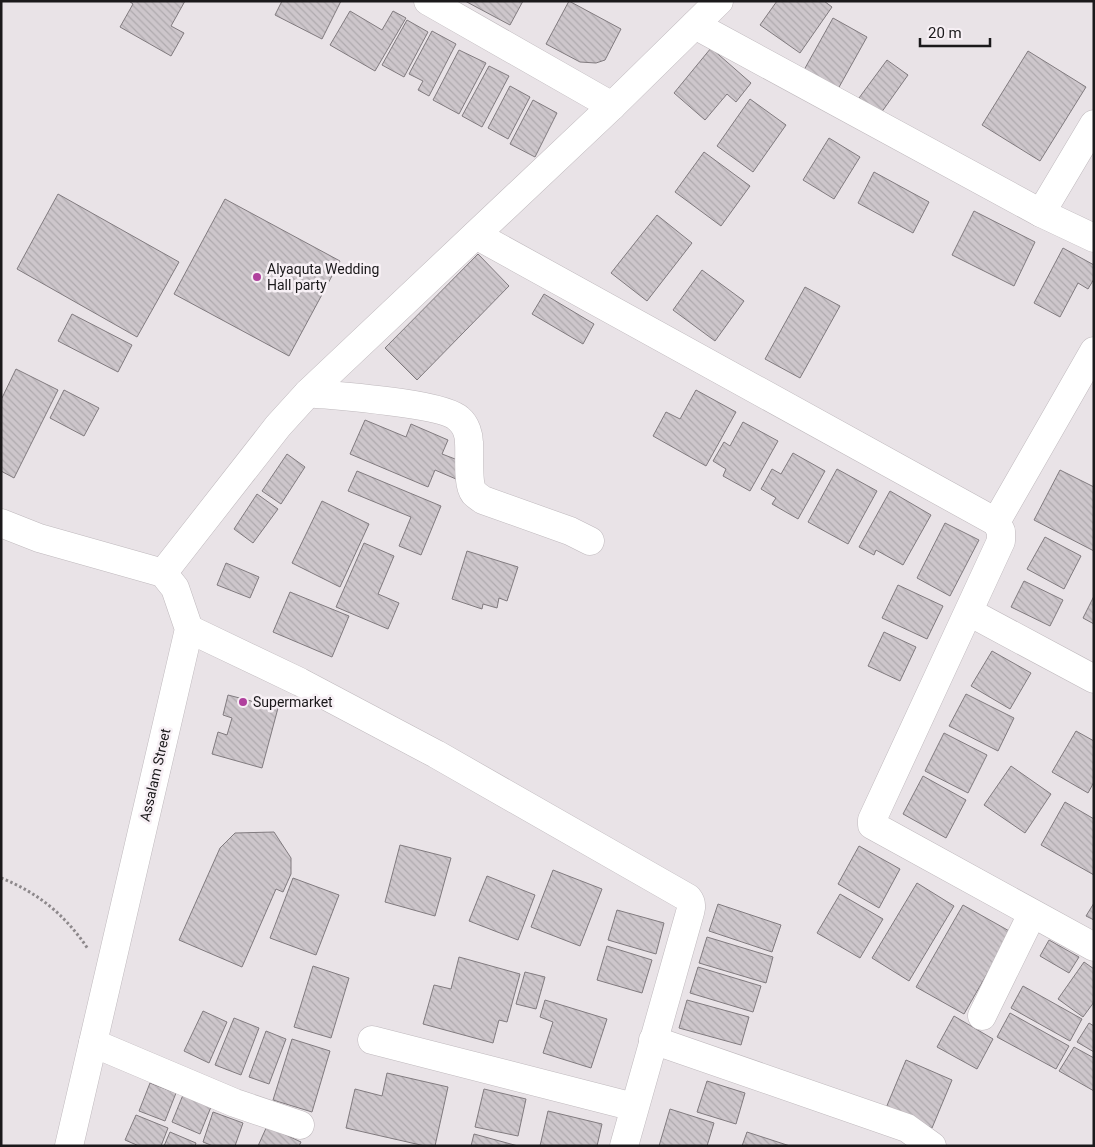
<svg xmlns="http://www.w3.org/2000/svg" width="1095" height="1147" viewBox="0 0 1095 1147" font-family="Roboto,sans-serif">
	<style>
		.building { fill: url(#building-back-hatch); stroke: #817b7f }
		.lines { fill: none; stroke-linecap: round; stroke-linejoin: round }
		.minor-casing { stroke: #bfb9bd; stroke-width: 29 }
		.major-casing { stroke: #bfb9bd; stroke-width: 29 }
		.path { stroke: #8d888b; stroke-width: 3; stroke-dasharray: 2.5 2.5; stroke-linecap: butt }
		.minor { stroke: #fff; stroke-width: 28 }
		.major { stroke: #fff; stroke-width: 28 }
		.poi-dot { fill: #b0409d; stroke: #f7f0f5; stroke-width: 2 }
		.labels { text-anchor: middle; dominant-baseline: central; stroke-width: 5; stroke-linejoin: round; paint-order: stroke }
		.poi-label { font-size: 14px; fill: #1b191b; stroke: #f7f0f5; text-anchor: start }
		.street-label { font-size: 14px; fill: #1b191b; stroke: #f7f0f5 }
	</style>
	<defs>
		<pattern id="building-back-hatch" width="6" height="6" patternUnits="userSpaceOnUse" patternTransform="scale(1.25)"><rect width="6" height="6" fill="#cdc6cb"/><path d="M-1 5l2 2M0 0l6 6M5-1l2 2" fill="none" stroke="#afaaae"/></pattern>
	</defs>
	<rect width="100%" height="100%" fill="#e9e3e7"/>
	<!-- building -->
	<g class="building">
		<polygon points="129,1 185,1 171,26 184,33 171,56 120,27 133,4"/>
		<polygon points="282,1 341,1 322,39 275,15"/>
		<polygon points="465,1 523,1 510,25"/>
		<polygon points="569,1 621,29 605,60 596,63 580,62 546,44"/>
		<polygon points="777,1 824,1 832,7 800,53 760,25"/>
		<polygon points="350,11 382,30 393,11 406,18 375,71 330,45"/>
		<polygon points="833,18 867,37 838,89 804,70"/>
		<polygon points="407,20 428,32 404,77 382,65"/>
		<polygon points="432,31 456,44 429,96 418,90 423,81 409,74"/>
		<polygon points="711,48 751,83 736,102 727,94 705,120 674,93"/>
		<polygon points="459,50 486,63 459,114 433,100"/>
		<polygon points="1028,51 1086,87 1040,161 982,125"/>
		<polygon points="887,60 908,75 881,113 859,98"/>
		<polygon points="489,66 509,76 482,127 462,116"/>
		<polygon points="510,86 530,97 508,139 488,128"/>
		<polygon points="750,99 786,125 753,172 717,146"/>
		<polygon points="533,100 557,113 535,157 510,144"/>
		<polygon points="829,138 860,157 834,199 803,180"/>
		<polygon points="704,152 750,186 721,226 675,192"/>
		<polygon points="874,172 929,202 913,233 858,203"/>
		<polygon points="58,194 179,262 137,337 17,269"/>
		<polygon points="225,199 340,261 289,356 174,294"/>
		<polygon points="974,211 1035,242 1014,286 952,255"/>
		<polygon points="657,215 692,243 647,301 611,273"/>
		<polygon points="1063,248 1094,265 1094,279 1088,289 1078,283 1060,317 1034,303"/>
		<polygon points="478,254 509,286 417,380 385,348"/>
		<polygon points="702,270 744,301 715,341 673,310"/>
		<polygon points="805,287 840,306 800,378 765,359"/>
		<polygon points="544,294 594,324 583,344 532,314"/>
		<polygon points="72,314 132,345 118,372 58,341"/>
		<polygon points="16,369 58,390 14,478 1,471 1,400"/>
		<polygon points="64,390 99,408 84,436 50,418"/>
		<polygon points="696,390 736,412 706,466 653,436 666,412 680,419"/>
		<polygon points="365,420 406,437 411,424 448,440 442,454 463,462 456,479 435,470 428,487 350,454"/>
		<polygon points="743,422 778,441 750,491 723,476 726,469 713,461 724,442 730,446"/>
		<polygon points="793,453 825,471 798,519 772,504 776,498 761,489 772,469 781,474"/>
		<polygon points="287,454 305,467 281,504 262,491"/>
		<polygon points="837,469 877,491 848,544 808,522"/>
		<polygon points="1060,470 1094,487 1094,551 1034,520"/>
		<polygon points="357,471 441,506 421,555 399,546 411,517 348,491"/>
		<polygon points="890,491 931,515 903,565 876,550 874,555 859,547"/>
		<polygon points="257,494 278,509 253,543 234,529"/>
		<polygon points="322,501 369,524 340,587 292,563"/>
		<polygon points="945,523 979,540 950,596 917,578"/>
		<polygon points="1045,537 1081,556 1064,589 1027,569"/>
		<polygon points="364,543 394,556 378,594 399,603 388,629 336,607"/>
		<polygon points="467,551 518,567 507,601 499,598 497,608 483,604 482,609 452,599"/>
		<polygon points="226,563 259,577 250,598 217,585"/>
		<polygon points="1024,581 1063,600 1050,626 1011,607"/>
		<polygon points="898,585 943,606 927,639 882,618"/>
		<polygon points="290,592 349,616 332,657 273,632"/>
		<polygon points="1094,596 1094,624 1083,618"/>
		<polygon points="884,632 916,647 900,681 868,666"/>
		<polygon points="992,651 1031,673 1010,709 971,686"/>
		<polygon points="966,694 1014,718 998,751 949,726"/>
		<polygon points="228,695 278,708 262,768 212,754 218,732 227,735 232,718 223,715"/>
		<polygon points="1076,731 1094,741 1094,782 1088,793 1052,772"/>
		<polygon points="944,733 987,755 968,793 925,771"/>
		<polygon points="1011,766 1051,794 1025,833 984,805"/>
		<polygon points="923,776 966,800 946,838 903,814"/>
		<polygon points="1065,802 1094,819 1094,875 1041,845"/>
		<polygon points="274,832 291,858 291,874 283,892 276,889 242,967 179,940 220,848 235,833"/>
		<polygon points="400,845 451,858 435,916 385,902"/>
		<polygon points="859,846 900,869 879,908 838,884"/>
		<polygon points="553,870 602,889 580,946 531,927"/>
		<polygon points="487,876 535,895 518,940 469,921"/>
		<polygon points="293,878 339,895 316,955 270,938"/>
		<polygon points="917,883 954,906 909,981 872,958"/>
		<polygon points="840,894 883,919 860,958 817,933"/>
		<polygon points="1094,903 1094,920 1086,916"/>
		<polygon points="718,904 781,925 772,952 709,931"/>
		<polygon points="963,905 1011,932 964,1014 916,987"/>
		<polygon points="617,910 664,923 656,954 608,940"/>
		<polygon points="707,937 773,957 766,983 699,963"/>
		<polygon points="1049,940 1079,957 1069,973 1040,956"/>
		<polygon points="607,946 652,960 642,993 597,980"/>
		<polygon points="459,957 520,974 507,1022 499,1020 493,1043 423,1024 434,985 451,989"/>
		<polygon points="1084,962 1094,969 1094,1002 1083,1017 1058,999"/>
		<polygon points="313,966 349,978 331,1038 294,1027"/>
		<polygon points="698,967 761,986 753,1012 690,993"/>
		<polygon points="525,972 545,977 536,1009 516,1004"/>
		<polygon points="1023,986 1082,1019 1070,1041 1011,1008"/>
		<polygon points="545,1000 607,1019 591,1068 543,1053 553,1022 540,1017"/>
		<polygon points="687,1000 749,1017 741,1045 679,1028"/>
		<polygon points="203,1011 227,1022 209,1063 184,1051"/>
		<polygon points="1010,1013 1069,1046 1056,1069 997,1037"/>
		<polygon points="954,1016 993,1039 977,1069 937,1047"/>
		<polygon points="234,1018 259,1028 241,1075 215,1065"/>
		<polygon points="1089,1023 1094,1026 1094,1052 1077,1042"/>
		<polygon points="266,1031 286,1039 269,1084 249,1077"/>
		<polygon points="292,1039 330,1051 312,1112 273,1100"/>
		<polygon points="1074,1047 1094,1058 1094,1091 1059,1071"/>
		<polygon points="906,1060 952,1080 932,1128 886,1108"/>
		<polygon points="387,1073 448,1087 435,1146 425,1146 346,1128 355,1089 382,1096"/>
		<polygon points="707,1081 745,1093 736,1124 697,1112"/>
		<polygon points="150,1083 176,1093 165,1121 139,1111"/>
		<polygon points="484,1089 526,1099 518,1136 475,1127"/>
		<polygon points="185,1090 213,1102 200,1134 172,1122"/>
		<polygon points="670,1109 714,1123 707,1146 659,1146"/>
		<polygon points="548,1111 602,1124 597,1146 540,1146"/>
		<polygon points="213,1112 243,1123 235,1146 213,1146 203,1142"/>
		<polygon points="136,1115 168,1128 161,1146 139,1146 125,1140"/>
		<polygon points="267,1126 301,1142 299,1146 258,1146"/>
		<polygon points="170,1132 196,1143 195,1146 164,1146"/>
		<polygon points="747,1132 790,1146 742,1146"/>
		<polygon points="474,1134 518,1146 471,1146"/>
	</g>
	<g class="lines">
		<defs>
			<g id="minor">
				<polyline points="428,1 612,106"/>
				<polyline points="695,25 1041,213 1094,238"/>
				<polyline points="1041,213 1094,124"/>
				<polyline points="476,235 996,522 1001,531 1001,541 872,820 872,825 1094,947"/>
				<path d="M308 393C336 396 443 403 459 419 466 425 469 435 469 443 470 455 467 484 474 493 476 495 480 498 483 500L570 531 590 541"/>
				<polyline points="996,522 1094,351"/>
				<polyline points="163,573 278,426 308,393 612,106 719,1"/>
				<polyline points="969,612 1094,679"/>
				<path d="M189 629 300 682 436 754 688 898C693 904 691 909 689 916L624 1146"/>
				<polyline points="982,1016 1032,914"/>
				<polyline points="372,1040 634,1107"/>
				<polyline points="653,1040 907,1128 932,1146"/>
				<polyline points="93,1043 235,1103 300,1125"/>
			</g>
			<polyline id="major" points="1,523 39,538 163,573 175,588 189,629 69,1146"/>
		</defs>
		<!-- minor casing -->
		<use href="#minor" class="minor-casing"/>
		<!-- major casing -->
		<use href="#major" class="major-casing"/>
		<!-- path -->
		<path class="path" d="M1 878C39 893 66 916 88 949"/>
		<!-- minor -->
		<use href="#minor" class="minor"/>
		<!-- major -->
		<use href="#major" class="major"/>
	</g>
	<!-- markers -->
	<g class="poi-dot">
		<circle cx="257" cy="277" r="5"/>
		<circle cx="243" cy="702" r="5"/>
	</g>
	<g class="labels">
		<!-- poi labels -->
		<g class="poi-label">
			<text x="267" y="269">Alyaquta Wedding<tspan x="267" dy="16">Hall party</tspan></text>
			<text x="253" y="702">Supermarket</text>
		</g>
		<!-- street labels -->
		<g class="street-label">
			<text transform="translate(155 775) rotate(-77)">Assalam Street</text>
		</g>
	</g>
	<!-- border -->
	<rect width="1095" height="1147" fill="none" stroke="#1b191b" stroke-width="5"/>
	<!-- scale -->
	<path d="M920 38v8h70v-8" fill="none" stroke="#1b191b" stroke-width="2.5"/>
	<text x="928" y="38" font-size="15" fill="#1b191b" stroke="#f7f0f5" stroke-width="4" paint-order="stroke">20 m</text>
</svg>
